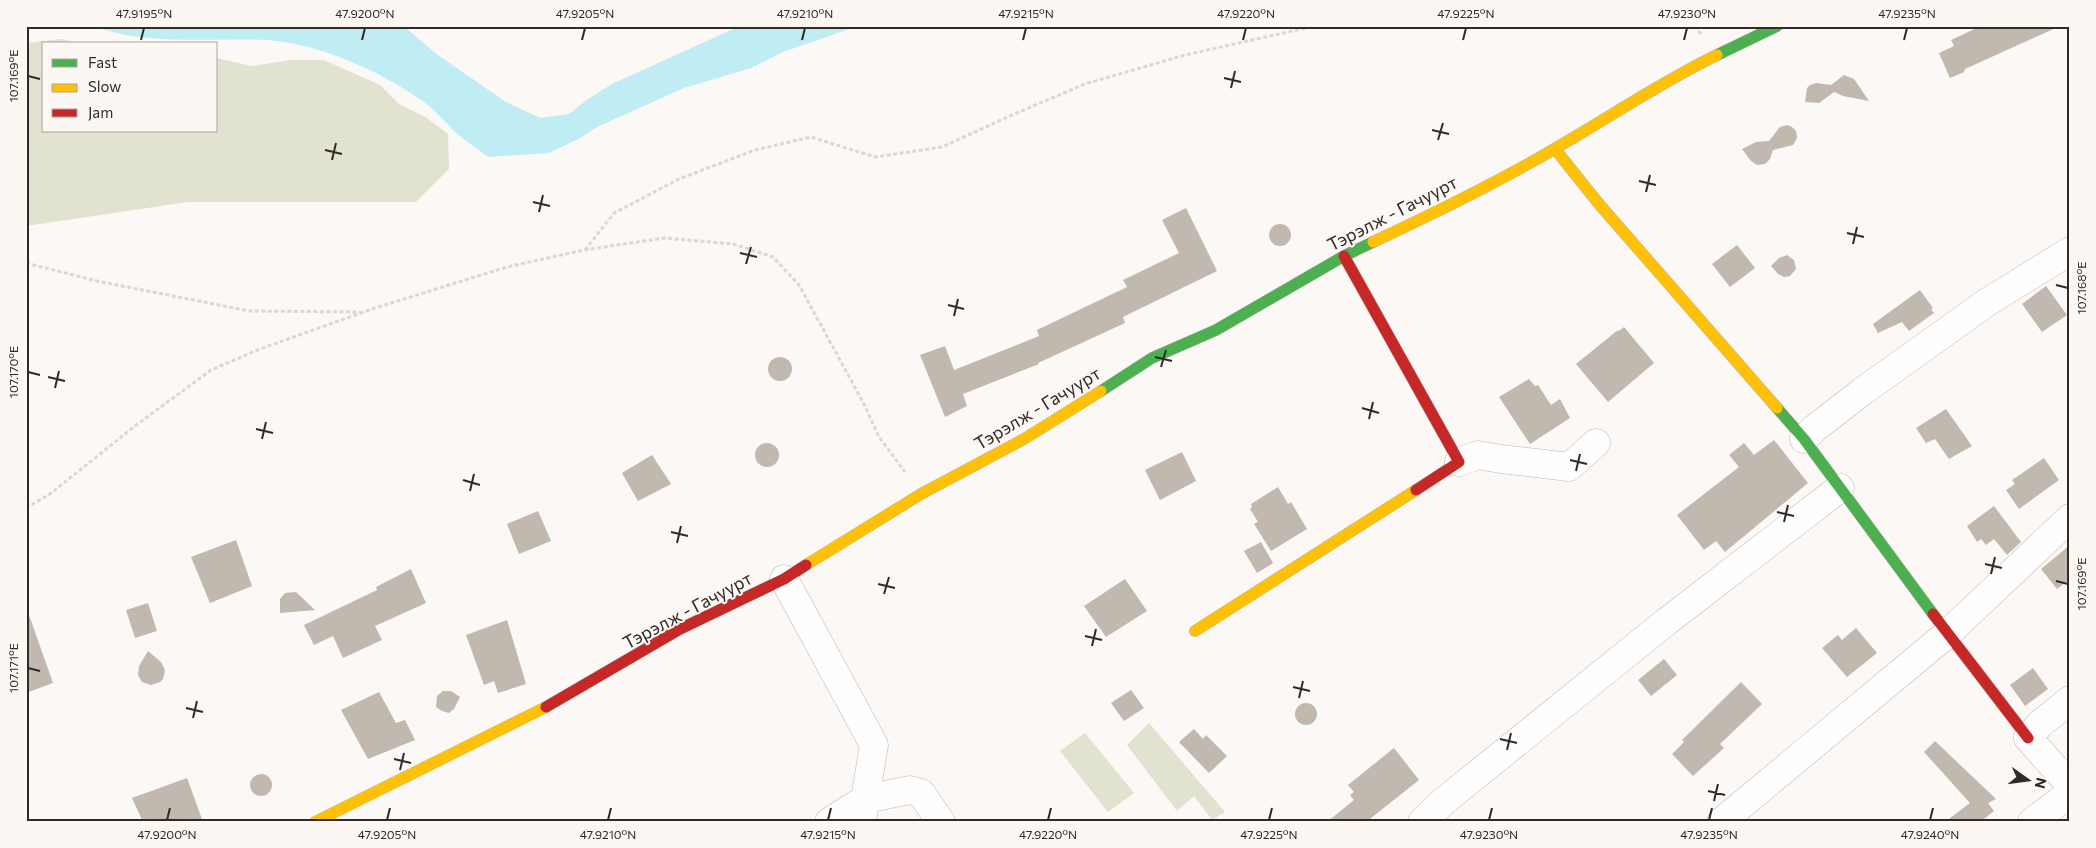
<svg xmlns="http://www.w3.org/2000/svg" width="2096" height="848" viewBox="0 0 2096 848" font-family="Commissioner,sans-serif">
	<style>
		.green { fill: #e1e2d0 }
		.water { fill: #c0ecf3 }
		.building { fill: #c1b8b0 }
		.lines { fill: none; stroke-linecap: round; stroke-linejoin: round }
		.street-casing { stroke: #bbb7b4; stroke-width: 29 }
		.fast-casing { stroke: #bbb7b4; stroke-width: 12 }
		.slow-casing { stroke: #bbb7b4; stroke-width: 12 }
		.jam-casing { stroke: #bbb7b4; stroke-width: 12 }
		.path { stroke: #d9d8d6; stroke-width: 3; stroke-dasharray: 4 2.5; stroke-linecap: butt }
		.street { stroke: #fefefe; stroke-width: 28 }
		.fast { stroke: #4caf50; stroke-width: 11 }
		.slow { stroke: #ffc107; stroke-width: 11 }
		.jam { stroke: #c62828; stroke-width: 11 }
		.ticks { fill: none; stroke: #302b27; stroke-width: 2 }
		.labels { text-anchor: middle; dominant-baseline: central; stroke-width: 4; stroke-linejoin: round; paint-order: stroke }
		.street-label { font-size: 18px; fill: #302b27; stroke: #fdf7f3 }
		.neatline { fill: none; stroke: #302b27; stroke-width: 2 }
		.ticks-label { font-size: 12px; text-anchor: middle; fill: #302b27 }
	</style>
	<rect width="100%" height="100%" fill="#fbf8f5"/>
	<!-- green -->
	<g class="green">
		<polygon points="61,39 82,44 44,44 44,131 216,131 216,58 252,66 291,60 324,60 380,85 399,104 427,118 448,134 449,169 416,202 188,202 26,226 26,43"/>
		<polygon points="1149,723 1225,812 1212,820 1194,796 1177,811 1127,745"/>
		<polygon points="1085,733 1134,793 1108,812 1060,751"/>
	</g>
	<!-- water -->
	<path class="water" d="M93 26H404L435 53 506 102 540 118 569 114 588 99 612 84 740 26H858L783 52 751 68 684 88 599 126 580 138 549 153 488 157C478 149 467 142 457 134 446 123 434 109 421 100 378 70 320 44 267 40 208 37 151 47 93 26Z"/>
	<!-- building -->
	<g class="building">
		<polygon points="1981,26 2060,26 1965,69 1964,72 1950,78 1939,53 1954,46 1951,40"/>
		<polygon points="1844,75 1854,79 1869,101 1843,96 1834,92 1819,103 1805,102 1807,88 1810,85 1816,83 1831,85"/>
		<polygon points="1787,125 1792,127 1796,131 1797,138 1793,145 1773,150 1770,159 1765,164 1757,165 1751,161 1742,149 1756,142 1769,141 1780,127"/>
		<polygon points="1186,208 1217,271 1123,317 1125,323 1038,363 1039,364 963,394 967,406 945,417 920,355 945,346 954,370 1039,336 1037,330 1127,287 1123,280 1179,253 1162,220"/>
		<circle cx="1280" cy="235" r="11"/>
		<polygon points="1737,245 1755,268 1730,287 1712,264"/>
		<polygon points="1787,255 1794,260 1796,269 1790,276 1784,277 1778,274 1771,266 1779,258"/>
		<polygon points="2046,286 2067,315 2042,332 2022,304"/>
		<polygon points="1920,290 1933,308 1931,309 1934,313 1909,331 1902,322 1878,333 1873,324"/>
		<polygon points="1624,327 1654,363 1608,402 1576,364 1618,330 1619,331"/>
		<circle cx="780" cy="369" r="12"/>
		<polygon points="1529,379 1535,386 1538,385 1551,405 1560,399 1570,418 1530,444 1499,397"/>
		<polygon points="1946,409 1972,446 1949,459 1935,439 1926,443 1916,428"/>
		<polygon points="1774,440 1808,483 1725,552 1716,541 1704,550 1677,515 1739,467 1729,455 1744,443 1754,455"/>
		<circle cx="767" cy="455" r="12"/>
		<polygon points="1182,452 1196,481 1160,500 1145,470"/>
		<polygon points="652,455 671,484 638,501 622,473"/>
		<polygon points="2044,458 2059,480 2019,509 2006,490 2015,484 2012,480"/>
		<polygon points="1278,487 1288,504 1291,502 1307,529 1271,551 1254,524 1258,522 1250,509 1252,507 1251,504"/>
		<polygon points="1994,506 2021,542 2007,555 1994,539 1986,545 1981,539 1977,542 1967,526"/>
		<polygon points="538,511 551,541 519,554 507,524"/>
		<polygon points="236,540 252,586 210,603 191,557"/>
		<polygon points="1261,542 1273,563 1257,573 1244,551"/>
		<polygon points="2070,545 2070,579 2057,589 2041,569"/>
		<polygon points="411,569 426,603 375,626 382,640 343,658 333,636 314,645 304,625 377,590 376,587"/>
		<polygon points="1125,579 1147,611 1106,637 1084,606"/>
		<polygon points="296,592 315,610 280,613 280,599 285,593"/>
		<polygon points="148,603 157,631 135,638 126,610"/>
		<polygon points="26,615 29,615 53,683 26,693"/>
		<polygon points="507,620 526,684 498,693 494,681 484,685 466,635"/>
		<polygon points="1856,628 1877,653 1847,677 1822,648 1838,635 1842,640"/>
		<polygon points="148,651 161,662 165,670 163,679 160,682 151,685 142,682 138,675 139,666"/>
		<polygon points="1664,659 1677,675 1651,696 1638,680"/>
		<polygon points="2033,668 2048,689 2025,706 2010,685"/>
		<polygon points="1741,682 1762,704 1720,744 1724,748 1693,776 1672,754 1684,742 1682,740"/>
		<polygon points="1131,690 1144,708 1124,721 1111,703"/>
		<polygon points="443,691 451,691 460,697 454,709 449,713 442,711 436,707 437,696"/>
		<polygon points="379,692 396,723 405,720 415,740 368,759 341,710"/>
		<circle cx="1306" cy="714" r="11"/>
		<polygon points="1194,729 1203,739 1206,735 1227,756 1209,773 1179,742"/>
		<polygon points="1935,741 1996,799 1988,803 1994,811 1980,822 1945,822 1970,803 1924,752"/>
		<polygon points="1394,748 1419,780 1366,822 1327,822 1354,800 1350,795 1354,792 1348,785"/>
		<circle cx="261" cy="785" r="11"/>
		<polygon points="187,778 203,822 143,822 132,798"/>
	</g>
	<g class="lines">
		<defs>
			<g id="street">
				<polyline points="1804,439 1815,428 1863,391 1986,303 2070,251"/>
				<polyline points="1459,462 1478,455 1501,459 1569,467 1596,443"/>
				<polyline points="784,579 874,745 865,799 829,822"/>
				<polyline points="2070,700 2040,724 2028,738 2070,785"/>
				<polyline points="863,815 865,799 910,790 921,793 941,822"/>
				<polyline points="1422,822 1444,801 1666,622 1840,488"/>
				<polyline points="1721,822 1947,634 2070,518"/>
				<polyline points="2032,822 2070,793"/>
			</g>
			<g id="fast">
				<polyline points="1717,55 1777,26"/>
				<polyline points="1101,391 1152,358 1216,330 1344,256 1373,242"/>
				<polyline points="1777,408 1804,439 1933,614"/>
			</g>
			<g id="slow">
				<polyline points="1555,149 1599,204 1777,408"/>
				<path d="M1373 242C1435 213 1497 183 1556 148 1610 117 1661 82 1717 55"/>
				<polyline points="806,565 921,494 1024,439 1101,391"/>
				<polyline points="1195,631 1416,490"/>
				<polyline points="315,822 546,707"/>
			</g>
			<g id="jam">
				<polyline points="1344,256 1459,462 1416,490"/>
				<polyline points="1933,614 2028,738"/>
				<polyline points="546,707 680,629 784,579 806,565"/>
			</g>
		</defs>
		<!-- street casing -->
		<use href="#street" class="street-casing"/>
		<!-- fast casing -->
		<use href="#fast" class="fast-casing"/>
		<!-- slow casing -->
		<use href="#slow" class="slow-casing"/>
		<!-- jam casing -->
		<use href="#jam" class="jam-casing"/>
		<!-- path -->
		<g class="path">
			<polyline points="1694,26 1701,34"/>
			<polyline points="585,250 614,213 679,179 755,150 811,137 875,157 942,147 1012,115 1085,84 1185,55 1315,26"/>
			<polyline points="26,263 97,281 249,311 360,312"/>
			<polyline points="26,508 50,494 135,426 211,370 260,349 375,308 507,267 584,250 664,238 733,244 773,257 799,285 864,404 879,437 905,472"/>
		</g>
		<!-- street -->
		<use href="#street" class="street"/>
		<!-- fast -->
		<use href="#fast" class="fast"/>
		<!-- slow -->
		<use href="#slow" class="slow"/>
		<!-- jam -->
		<use href="#jam" class="jam"/>
	</g>
	<!-- ticks -->
	<path class="ticks" d="M141 40 144 28M362 40 365 28M582 40 585 28M802 40 805 28M1023 40 1026 28M1243 40 1246 28M1463 40 1466 28M1684 40 1687 28M1904 40 1907 28M28 76 40 79M1224 78 1241 82M1231 88 1235 71M1432 130 1449 134M1438 140 1443 123M325 150 342 154M332 160 336 143M1639 181 1656 185M1646 192 1650 175M533 202 550 206M539 212 543 195M1847 233 1864 237M1853 244 1857 227M740 253 757 257M746 264 751 247M2056 285 2068 288M948 305 964 309M954 316 958 299M1155 357 1172 361M1161 367 1166 350M28 372 40 375M48 377 65 381M55 388 59 371M1362 408 1379 413M1369 419 1373 402M256 429 273 433M262 439 266 422M1570 460 1587 464M1576 471 1580 454M463 480 480 485M470 491 474 474M1777 512 1794 516M1784 522 1788 505M671 532 688 536M677 543 681 526M1985 564 2002 568M1991 574 1995 557M2056 581 2068 584M878 584 895 588M884 594 889 577M1085 636 1102 640M1092 646 1096 629M28 668 40 671M1293 687 1310 691M1299 698 1303 681M186 708 203 712M193 718 197 701M1500 739 1517 743M1507 750 1511 733M394 759 411 763M400 770 404 753M1708 791 1725 795M1714 801 1718 784M167 820 170 808M387 820 390 808M608 820 611 808M828 820 831 808M1048 820 1051 808M1269 820 1272 808M1489 820 1492 808M1709 820 1712 808M1930 820 1933 808"/>
	<g class="labels">
		<!-- street labels -->
		<g class="street-label">
			<text transform="translate(1392 213) rotate(-27)">Тэрэлж - Гачуурт</text>
			<text transform="translate(1037 408) rotate(-31)">Тэрэлж - Гачуурт</text>
			<text transform="translate(687 610) rotate(-28)">Тэрэлж - Гачуурт</text>
		</g>
	</g>
	<!-- border -->
	<rect width="2096" height="848" fill="none" stroke="#fdf7f3" stroke-width="55"/>
	<!-- legend -->
	<rect x="42" y="42" width="175" height="90" fill="#fdf7f3" stroke="#aba5a1"/>
	<rect x="52" y="59" width="25" height="8" fill="#4caf50" stroke="#aba5a1"/>
	<text x="88" y="68" font-size="15" fill="#302b27">Fast</text>
	<rect x="52" y="84" width="25" height="8" fill="#ffc107" stroke="#aba5a1"/>
	<text x="88" y="92" font-size="15" fill="#302b27">Slow</text>
	<rect x="52" y="109" width="25" height="8" fill="#c62828" stroke="#aba5a1"/>
	<text x="88" y="118" font-size="15" fill="#302b27">Jam</text>
	<!-- north arrow -->
	<g transform="translate(2028 780) rotate(104)" stroke="#fdf7f3" stroke-width="4" paint-order="stroke">
	<path d="M0-4L9 19L0 12L-9 19Z" fill="#302b27"/>
	<text y="-8" font-size="14" font-weight="bold" text-anchor="middle" fill="#302b27">N</text>
	</g>
	<rect x="28" y="28" width="2040" height="792" class="neatline"/>
	<g class="ticks-label">
		<text x="144" y="18">47.9195°N</text>
		<text x="365" y="18">47.9200°N</text>
		<text x="585" y="18">47.9205°N</text>
		<text x="805" y="18">47.9210°N</text>
		<text x="1026" y="18">47.9215°N</text>
		<text x="1246" y="18">47.9220°N</text>
		<text x="1466" y="18">47.9225°N</text>
		<text x="1687" y="18">47.9230°N</text>
		<text x="1907" y="18">47.9235°N</text>
		<text transform="translate(14 76) rotate(-90)" y="4">107.169°E</text>
		<text transform="translate(2082 288) rotate(-90)" y="4">107.168°E</text>
		<text transform="translate(14 372) rotate(-90)" y="4">107.170°E</text>
		<text transform="translate(2082 584) rotate(-90)" y="4">107.169°E</text>
		<text transform="translate(14 668) rotate(-90)" y="4">107.171°E</text>
		<text x="167" y="839">47.9200°N</text>
		<text x="387" y="839">47.9205°N</text>
		<text x="608" y="839">47.9210°N</text>
		<text x="828" y="839">47.9215°N</text>
		<text x="1048" y="839">47.9220°N</text>
		<text x="1269" y="839">47.9225°N</text>
		<text x="1489" y="839">47.9230°N</text>
		<text x="1709" y="839">47.9235°N</text>
		<text x="1930" y="839">47.9240°N</text>
	</g>
</svg>
